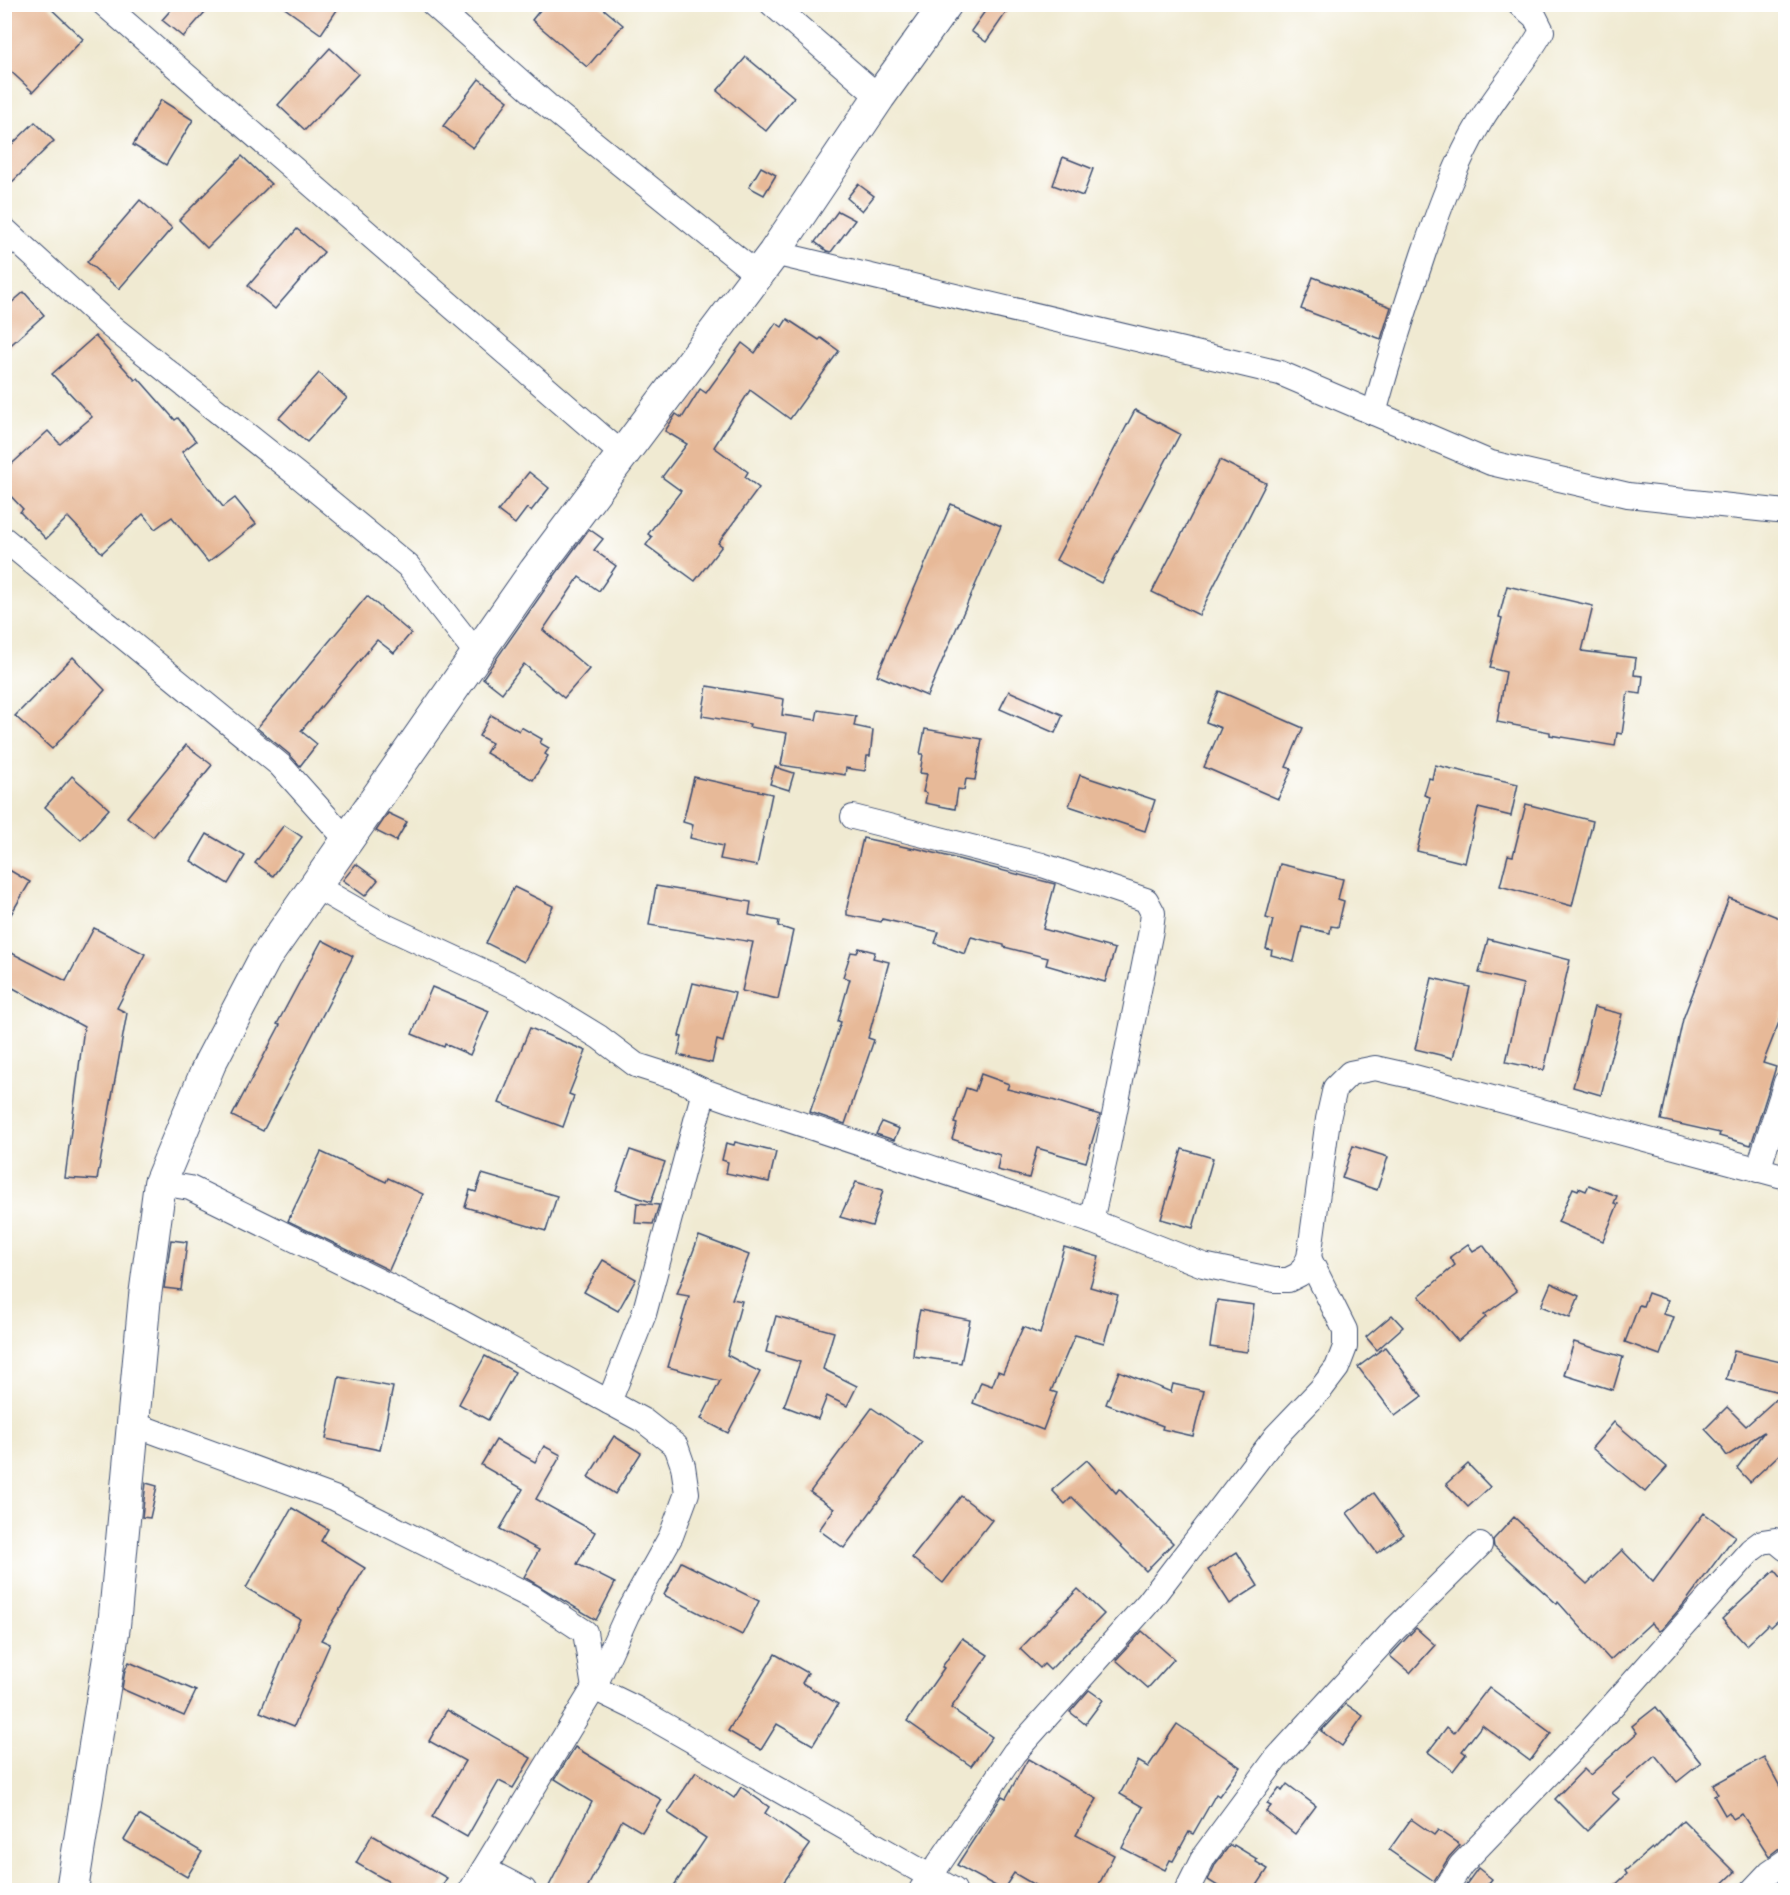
<svg xmlns="http://www.w3.org/2000/svg" width="1790" height="1895" viewBox="0 0 1790 1895" font-family="Delius,sans-serif">
	<style>
		.building { fill: #e7b998 }
		.lines { fill: none; stroke-linecap: round; stroke-linejoin: round }
		.minor-casing { stroke: #3b4b6f; stroke-width: 26 }
		.tertiary-casing { stroke: #3b4b6f; stroke-width: 34 }
		.minor { stroke: #fff; stroke-width: 24 }
		.tertiary { stroke: #fff; stroke-width: 32 }
	</style>
	<rect width="100%" height="100%" fill="#fff"/>
	<filter id="ink" filterUnits="userSpaceOnUse"><feTurbulence type="fractalNoise" baseFrequency=".0167" numOctaves="2"/><feDisplacementMap in="SourceGraphic" scale="12" xChannelSelector="R" yChannelSelector="G"/><feConvolveMatrix kernelMatrix="1 2 1 2 8 2 1 2 1" color-interpolation-filters="sRGB"/></filter>
	<filter id="wash" filterUnits="userSpaceOnUse"><feTurbulence type="fractalNoise" baseFrequency=".008" numOctaves="4" result="noise"/><feDisplacementMap in="SourceGraphic" scale="24" xChannelSelector="R" yChannelSelector="G"/><feGaussianBlur stdDeviation="1.35" result="paint"/><feColorMatrix in="noise" values="0 0 0 0 0 0 0 0 0 0 0 0 0 0 0 0 0 1.4 0 .05"/><feComposite in="paint" operator="in"/></filter>
	<g filter="url(#wash)">
		<rect width="100%" height="100%" fill="#f0ead2"/>
		<g id="blocks">
			<!-- building -->
			<g class="building">
				<polygon points="4,4 46,4 83,39 33,92 4,65"/>
				<polygon points="176,4 212,4 183,37 162,20"/>
				<polygon points="279,4 341,4 321,34"/>
				<polygon points="545,4 598,4 623,25 587,67 532,20"/>
				<polygon points="990,4 1012,4 986,42 971,31"/>
				<polygon points="330,48 358,74 305,130 278,105"/>
				<polygon points="746,57 794,97 766,131 717,91"/>
				<polygon points="479,79 508,101 473,148 443,126"/>
				<polygon points="161,100 193,120 166,165 133,145"/>
				<polygon points="35,122 54,141 4,190 4,152"/>
				<polygon points="242,156 271,184 207,248 179,220"/>
				<polygon points="1063,157 1093,169 1083,196 1053,185"/>
				<polygon points="761,167 776,175 764,195 749,187"/>
				<polygon points="858,184 874,196 862,211 847,198"/>
				<polygon points="140,200 172,228 119,289 87,262"/>
				<polygon points="838,211 855,220 831,252 827,251 815,242"/>
				<polygon points="297,229 324,252 275,309 248,286"/>
				<polygon points="1313,277 1391,307 1381,339 1301,309"/>
				<polygon points="24,292 44,315 4,351 4,309"/>
				<polygon points="787,319 819,340 821,338 839,351 790,419 750,390 714,447 748,472 745,477 759,488 718,543 722,546 695,581 646,545 652,537 648,534 681,491 662,477 687,444 665,431 676,414 682,418 700,389 706,393 742,343 755,353 776,323 782,327"/>
				<polygon points="95,336 135,380 138,378 175,420 178,418 196,441 182,452 223,507 235,498 256,524 208,562 172,517 155,529 143,514 102,553 68,517 46,539 20,512 23,509 4,489 4,471 48,431 60,444 92,417 52,374"/>
				<polygon points="319,373 347,398 307,442 279,418"/>
				<polygon points="1135,410 1180,434 1101,583 1056,560"/>
				<polygon points="1220,460 1266,483 1199,615 1152,592"/>
				<polygon points="529,472 549,488 531,511 527,508 515,524 498,511"/>
				<polygon points="951,504 1001,526 927,696 877,675"/>
				<polygon points="589,529 603,539 594,550 616,566 599,591 579,577 543,630 589,669 564,698 524,664 502,693 483,678 550,582"/>
				<polygon points="1507,586 1593,606 1582,651 1636,658 1634,675 1643,676 1641,694 1628,692 1622,734 1617,733 1615,746 1550,735 1550,732 1497,722 1506,672 1490,668 1502,618 1499,617"/>
				<polygon points="367,596 411,633 394,653 377,640 301,731 317,744 300,766 289,754 257,728"/>
				<polygon points="73,657 105,690 52,749 15,716"/>
				<polygon points="707,686 784,699 782,715 816,720 818,710 856,716 854,726 873,730 870,756 867,756 865,771 846,768 845,775 781,765 787,733 749,727 750,724 702,716"/>
				<polygon points="1009,691 1063,715 1055,733 1000,709"/>
				<polygon points="1219,691 1303,728 1286,767 1292,769 1278,799 1204,767 1221,728 1206,722"/>
				<polygon points="491,715 519,731 521,727 542,739 540,743 549,748 545,754 548,756 533,780 486,753 492,743 479,736"/>
				<polygon points="925,729 982,739 975,780 966,779 964,790 958,789 955,809 925,803 927,793 923,792 927,774 920,773 923,754 920,754"/>
				<polygon points="186,745 212,765 153,837 127,817"/>
				<polygon points="1435,765 1518,784 1511,816 1478,808 1465,863 1417,851 1430,797 1424,795 1429,778 1432,779"/>
				<polygon points="775,767 794,773 789,790 770,784"/>
				<polygon points="1080,775 1155,800 1145,831 1069,806"/>
				<polygon points="72,776 109,809 81,840 45,807"/>
				<polygon points="694,777 772,794 757,866 720,859 723,846 690,838 693,825 683,822"/>
				<polygon points="1526,804 1593,821 1572,906 1500,886 1508,855 1513,856"/>
				<polygon points="388,813 407,822 396,841 376,831"/>
				<polygon points="284,825 302,837 273,876 255,863"/>
				<polygon points="207,834 245,856 228,884 191,861"/>
				<polygon points="863,838 915,849 915,848 1055,884 1043,929 1115,949 1105,982 1046,965 1048,958 1004,947 1004,945 971,937 965,954 935,943 939,932 882,919 881,922 847,915 847,907"/>
				<polygon points="356,864 378,880 365,896 343,880"/>
				<polygon points="1280,864 1343,879 1338,899 1344,901 1338,927 1331,926 1330,933 1302,927 1294,961 1271,955 1272,950 1266,949 1273,920 1266,918"/>
				<polygon points="4,867 30,882 4,926"/>
				<polygon points="656,886 751,902 749,915 779,921 778,926 793,931 778,999 742,991 753,942 649,925"/>
				<polygon points="514,887 553,906 524,962 486,943"/>
				<polygon points="1729,898 1785,920 1785,1007 1763,1063 1776,1067 1751,1145 1719,1136 1720,1133 1661,1120 1683,1019"/>
				<polygon points="94,928 145,954 117,1008 127,1013 97,1180 65,1178 84,1027 4,983 4,949 66,981"/>
				<polygon points="1488,939 1570,960 1544,1070 1506,1062 1523,984 1479,973"/>
				<polygon points="322,940 353,956 263,1131 232,1116 280,1025 277,1024"/>
				<polygon points="859,948 875,952 873,958 889,962 868,1038 874,1040 845,1124 810,1112 841,1022 838,1021 850,979 843,977 851,952 857,953"/>
				<polygon points="1432,978 1470,987 1453,1058 1415,1049"/>
				<polygon points="693,983 735,993 723,1042 717,1040 712,1063 678,1055 682,1037 679,1036"/>
				<polygon points="432,987 489,1011 470,1055 445,1044 444,1047 412,1034"/>
				<polygon points="1594,1007 1622,1014 1601,1095 1573,1087"/>
				<polygon points="530,1028 586,1051 569,1094 574,1096 563,1127 499,1103"/>
				<polygon points="981,1074 1009,1084 1007,1089 1049,1099 1100,1115 1086,1162 1037,1148 1029,1178 997,1170 1000,1155 952,1139 957,1124 954,1123 966,1088 975,1091"/>
				<polygon points="882,1122 899,1129 894,1140 876,1134"/>
				<polygon points="735,1142 776,1152 769,1182 726,1173 728,1162 722,1160 726,1143 734,1145"/>
				<polygon points="1353,1146 1388,1157 1377,1190 1342,1178"/>
				<polygon points="1182,1149 1213,1158 1193,1228 1161,1219"/>
				<polygon points="630,1150 665,1162 651,1202 616,1190"/>
				<polygon points="321,1152 386,1182 388,1178 423,1194 389,1270 288,1221"/>
				<polygon points="482,1174 557,1196 546,1231 465,1207 470,1190 476,1192"/>
				<polygon points="856,1182 883,1190 872,1226 840,1217"/>
				<polygon points="1589,1185 1617,1196 1614,1203 1618,1204 1603,1241 1558,1222 1573,1188 1578,1190 1579,1188 1586,1191"/>
				<polygon points="637,1203 659,1205 653,1224 635,1223"/>
				<polygon points="699,1236 749,1255 732,1299 742,1301 727,1355 760,1372 728,1433 701,1419 720,1381 668,1367 689,1296 677,1294"/>
				<polygon points="171,1240 187,1242 181,1290 164,1288"/>
				<polygon points="1468,1244 1473,1251 1483,1245 1517,1291 1484,1315 1486,1317 1458,1341 1419,1296 1455,1265 1450,1257"/>
				<polygon points="1064,1247 1099,1257 1090,1287 1118,1295 1104,1343 1075,1335 1051,1391 1057,1393 1043,1430 973,1403 981,1382 992,1386 998,1371 1003,1373 1023,1327 1040,1334"/>
				<polygon points="603,1260 636,1279 618,1311 584,1292"/>
				<polygon points="1551,1283 1579,1296 1570,1318 1541,1306"/>
				<polygon points="1648,1293 1668,1300 1663,1314 1674,1317 1660,1355 1625,1342 1639,1305 1643,1306"/>
				<polygon points="1217,1300 1254,1305 1247,1352 1210,1347"/>
				<polygon points="920,1310 970,1320 961,1363 913,1356 915,1333"/>
				<polygon points="1392,1315 1403,1327 1377,1350 1366,1337"/>
				<polygon points="776,1316 834,1332 823,1369 857,1386 847,1406 827,1396 818,1419 784,1406 800,1362 766,1352"/>
				<polygon points="1574,1342 1623,1357 1613,1390 1564,1375"/>
				<polygon points="1385,1347 1422,1396 1395,1416 1358,1367"/>
				<polygon points="1734,1351 1785,1363 1785,1449 1750,1482 1737,1468 1764,1432 1727,1456 1722,1449 1723,1448 1705,1429 1727,1407 1746,1426 1783,1393 1726,1379"/>
				<polygon points="485,1356 515,1372 488,1420 459,1404"/>
				<polygon points="1119,1371 1171,1392 1173,1384 1204,1391 1193,1436 1162,1429 1163,1426 1106,1404"/>
				<polygon points="339,1377 393,1387 380,1450 326,1439"/>
				<polygon points="872,1408 922,1442 844,1548 819,1530 834,1509 810,1492"/>
				<polygon points="1614,1422 1667,1467 1645,1492 1592,1448"/>
				<polygon points="614,1436 641,1453 615,1494 588,1477"/>
				<polygon points="496,1440 535,1462 544,1446 561,1455 536,1499 595,1532 577,1564 615,1583 596,1620 524,1577 539,1550 500,1529 523,1489 481,1465"/>
				<polygon points="1087,1460 1116,1493 1119,1489 1173,1543 1146,1571 1072,1497 1065,1504 1052,1490"/>
				<polygon points="1468,1464 1490,1487 1468,1507 1446,1484"/>
				<polygon points="146,1483 157,1486 150,1518 142,1517"/>
				<polygon points="1374,1493 1403,1534 1377,1553 1347,1513"/>
				<polygon points="961,1496 992,1520 943,1583 912,1558"/>
				<polygon points="292,1508 328,1529 321,1541 365,1568 321,1640 330,1644 294,1726 260,1712 300,1619 246,1588"/>
				<polygon points="1704,1513 1735,1536 1684,1604 1662,1629 1659,1631 1651,1623 1610,1660 1558,1602 1557,1604 1494,1547 1493,1540 1514,1517 1587,1584 1622,1550 1653,1582"/>
				<polygon points="1237,1552 1258,1586 1230,1604 1208,1570"/>
				<polygon points="681,1562 759,1601 742,1635 664,1595"/>
				<polygon points="1775,1570 1785,1582 1785,1614 1771,1627 1768,1624 1746,1645 1722,1619"/>
				<polygon points="1078,1589 1104,1614 1050,1670 1044,1664 1040,1668 1020,1649"/>
				<polygon points="1416,1628 1435,1645 1410,1673 1390,1656"/>
				<polygon points="1142,1631 1174,1659 1148,1688 1116,1660"/>
				<polygon points="962,1638 988,1655 951,1708 992,1737 971,1766 907,1721 944,1668 942,1667"/>
				<polygon points="775,1654 808,1673 802,1683 838,1704 813,1745 777,1724 761,1750 728,1731"/>
				<polygon points="129,1662 196,1691 184,1716 122,1689 125,1670"/>
				<polygon points="1489,1687 1551,1733 1530,1761 1482,1725 1462,1751 1466,1754 1453,1771 1428,1752 1447,1727 1454,1733"/>
				<polygon points="1089,1690 1103,1700 1085,1724 1070,1712"/>
				<polygon points="1346,1704 1363,1716 1342,1746 1321,1731"/>
				<polygon points="1656,1707 1701,1763 1677,1782 1655,1755 1612,1793 1619,1799 1587,1831 1555,1799 1584,1769 1590,1775 1637,1733 1632,1726"/>
				<polygon points="447,1710 531,1758 513,1788 499,1781 467,1837 432,1817 465,1761 429,1741"/>
				<polygon points="1177,1724 1240,1767 1219,1796 1216,1794 1193,1834 1189,1832 1173,1861 1170,1860 1165,1870 1122,1848 1143,1807 1120,1794 1138,1761 1148,1767"/>
				<polygon points="575,1747 662,1800 642,1832 622,1820 586,1890 547,1890 592,1802 555,1779"/>
				<polygon points="1764,1757 1785,1796 1785,1847 1778,1849 1769,1856 1742,1814 1733,1819 1729,1812 1725,1815 1714,1796 1718,1794 1713,1785"/>
				<polygon points="1028,1759 1097,1799 1076,1835 1114,1855 1096,1890 1043,1890 1014,1873 1003,1890 957,1865 1002,1796 1006,1798"/>
				<polygon points="696,1772 734,1798 741,1787 769,1807 765,1813 810,1845 778,1890 671,1890 706,1838 668,1813"/>
				<polygon points="1287,1784 1316,1806 1295,1834 1266,1812 1271,1806 1267,1804 1279,1788 1282,1791"/>
				<polygon points="139,1815 202,1852 187,1877 124,1840"/>
				<polygon points="1411,1819 1434,1835 1438,1830 1460,1845 1449,1857 1434,1881 1389,1850"/>
				<polygon points="1683,1820 1735,1872 1716,1890 1610,1890 1627,1874 1625,1871 1652,1848 1653,1850"/>
				<polygon points="372,1835 447,1878 439,1890 403,1890 356,1863"/>
				<polygon points="1230,1845 1233,1847 1234,1845 1257,1859 1256,1862 1268,1869 1254,1890 1224,1890 1208,1880 1216,1863"/>
				<polygon points="1478,1868 1492,1879 1483,1890 1462,1890"/>
			</g>
		</g>
	</g>
	<g filter="url(#ink)">
		<use href="#blocks" fill-opacity="0" stroke="#3b4b6f" stroke-width="1.5"/>
		<g class="lines">
			<defs>
				<g id="minor">
					<polyline points="104,4 623,455"/>
					<polyline points="433,4 547,105 758,275"/>
					<polyline points="772,4 879,97"/>
					<polyline points="4,229 108,324 300,477 408,566 477,654"/>
					<polyline points="774,253 1280,373 1491,463 1628,495 1786,512"/>
					<path d="M1374 413C1389 359 1406 305 1424 252 1440 207 1456 162 1480 122 1499 90 1524 63 1542 31L1535 17 1520 4"/>
					<polyline points="4,539 280,765 347,840"/>
					<polyline points="853,817 1042,865 1146,900 1153,913 1151,930 1108,1146 1091,1221"/>
					<polyline points="315,886 381,924 519,988 599,1037 636,1065 677,1078 704,1091 741,1104 1091,1221 1203,1265 1274,1280 1288,1280 1300,1274 1309,1258 1328,1119 1335,1088 1350,1073 1375,1068 1411,1076 1786,1177"/>
					<polyline points="1758,1170 1786,1082"/>
					<polyline points="160,1183 190,1188 448,1315 644,1421 676,1446 683,1466 687,1493 671,1536 627,1615 594,1688 471,1890"/>
					<polyline points="609,1402 644,1314 704,1091"/>
					<polyline points="133,1424 334,1498 532,1597 585,1632 594,1688 635,1708 954,1890"/>
					<polyline points="484,1869 524,1890"/>
					<polyline points="921,1890 1014,1753 1148,1603 1276,1436 1321,1389 1337,1368 1345,1347 1345,1330 1309,1258"/>
					<polyline points="1187,1890 1204,1856 1275,1760 1395,1629 1480,1545"/>
					<polyline points="1445,1890 1461,1865 1589,1732 1751,1550 1762,1542 1775,1540 1786,1549"/>
					<polyline points="1753,1890 1770,1872 1786,1861"/>
				</g>
				<polyline id="tertiary" points="72,1890 114,1626 145,1296 160,1183 210,1063 265,958 535,571 774,253 879,97 946,4"/>
			</defs>
			<!-- minor casing -->
			<use href="#minor" class="minor-casing"/>
			<!-- tertiary casing -->
			<use href="#tertiary" class="tertiary-casing"/>
			<!-- minor -->
			<use href="#minor" class="minor"/>
			<!-- tertiary -->
			<use href="#tertiary" class="tertiary"/>
		</g>
	</g>
	<!-- margin -->
	<rect width="1790" height="1895" fill="none" stroke="#fff" stroke-width="24"/>
</svg>
